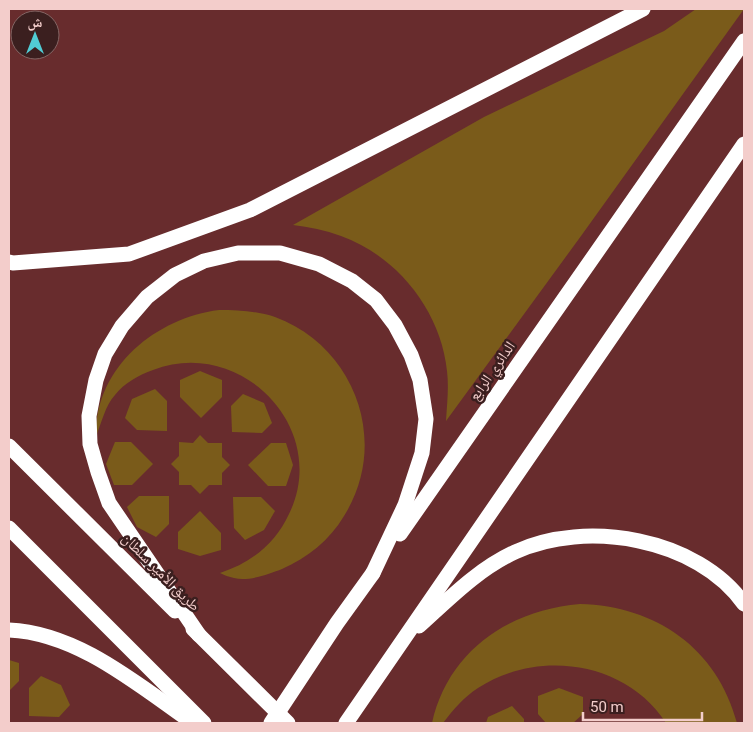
<svg xmlns="http://www.w3.org/2000/svg" width="753" height="732" viewBox="0 0 753 732" font-family="Roboto,'Noto Naskh Arabic',sans-serif">
	<style>
		.green { fill: #7a5b1a }
		.lines { fill: none; stroke-linecap: round; stroke-linejoin: round }
		.highway { stroke: #fff; stroke-width: 15 }
		.highway-bridge { stroke: #fff; stroke-width: 15 }
		.labels { text-anchor: middle; dominant-baseline: central; stroke-width: 5; stroke-linejoin: round; paint-order: stroke }
		.street-label { font-size: 15px; fill: #f3cdcb; stroke: #3b1f1f }
	</style>
	<rect width="100%" height="100%" fill="#682c2d"/>
	<!-- green -->
	<g class="green">
		<path d="M696 9H744L581 236 446 421C447 404 449 388 447 371 441 311 397 256 341 236 325 230 309 227 293 225L484 117 664 31Z"/>
		<path d="M219 310C238 310 257 311 275 317 356 347 390 443 344 516 330 540 307 558 282 569 269 574 248 582 234 578 229 577 224 575 220 573 251 563 275 544 289 514 331 428 240 336 153 370 139 375 124 383 115 395 105 406 102 422 96 436 95 367 156 318 219 310Z"/>
		<polygon points="200,371 222,380 222,397 201,418 180,397 180,380"/>
		<polygon points="155,389 167,401 167,431 137,430 125,418 132,399"/>
		<polygon points="243,394 264,403 272,423 262,433 232,432 231,406"/>
		<polygon points="200,435 208,443 222,443 222,457 230,465 222,473 222,485 209,485 200,494 191,485 179,485 179,472 171,464 179,456 179,442 193,443"/>
		<polygon points="115,442 131,442 153,464 132,485 114,485 106,464"/>
		<polygon points="271,443 286,443 293,465 286,486 268,486 248,465"/>
		<polygon points="139,496 169,496 169,524 156,537 137,527 127,507"/>
		<polygon points="233,497 261,497 275,511 264,530 245,540 234,528"/>
		<polygon points="200,511 221,533 221,550 200,556 178,549 178,532"/>
		<path d="M580 604C656 606 717 648 737 723H666C626 661 538 649 478 688 464 697 453 710 443 723H432C448 651 509 610 580 604Z"/>
		<polygon points="9,660 19,663 19,681 9,691"/>
		<polygon points="41,676 61,685 70,705 59,717 29,716 29,688"/>
		<polygon points="559,688 583,697 583,714 573,723 546,723 538,714 538,696"/>
		<polygon points="512,706 524,719 524,723 486,723 488,717"/>
	</g>
	<g class="lines">
		<!-- highway -->
		<g class="highway">
			<polyline points="9,262 13,263 129,254 250,210 643,9"/>
			<polyline points="9,446 175,611"/>
			<polyline points="9,528 204,723"/>
			<polyline points="400,534 744,41"/>
			<path d="M419 626C449 599 478 569 515 552 585 519 698 538 744 604"/>
			<polyline points="193,629 288,723"/>
			<path d="M9 630C78 633 138 685 193 723"/>
			<polyline points="199,635 109,503 98,472 90,444 89,416 96,380 105,354 122,326 147,297 175,275 204,261 238,253 280,253 319,264 352,281 376,300 395,325 411,355 420,380 426,419 422,453 405,505 373,573"/>
			<polyline points="346,723 744,144"/>
		</g>
		<!-- highway-bridge -->
		<polyline class="highway-bridge" points="271,723 337,623 373,573"/>
	</g>
	<g class="labels">
		<!-- street labels -->
		<g class="street-label">
			<text transform="translate(492 371) rotate(-55)">الدائري الرابع</text>
			<text transform="translate(161 572) rotate(45)">طريق الأمير سلطان</text>
		</g>
	</g>
	<!-- border -->
	<rect width="753" height="732" fill="none" stroke="#f3cdcb" stroke-width="20"/>
	<!-- north arrow -->
	<g transform="translate(35 35)"><circle r="24" fill="#3b1f1f" stroke="#856564"/>
	<path d="M0-4L9 19L0 12L-9 19Z" fill="#51ccd4"/>
	<text y="-8" font-size="14" font-weight="bold" text-anchor="middle" fill="#f3cdcb">ش</text>
	</g>
	<!-- scale -->
	<path d="M583 712v8h119v-8" fill="none" stroke="#f3cdcb" stroke-width="2.5"/>
	<text x="590" y="712" font-size="15" fill="#f3cdcb" stroke="#3b1f1f" stroke-width="4" paint-order="stroke">50 m</text>
</svg>
